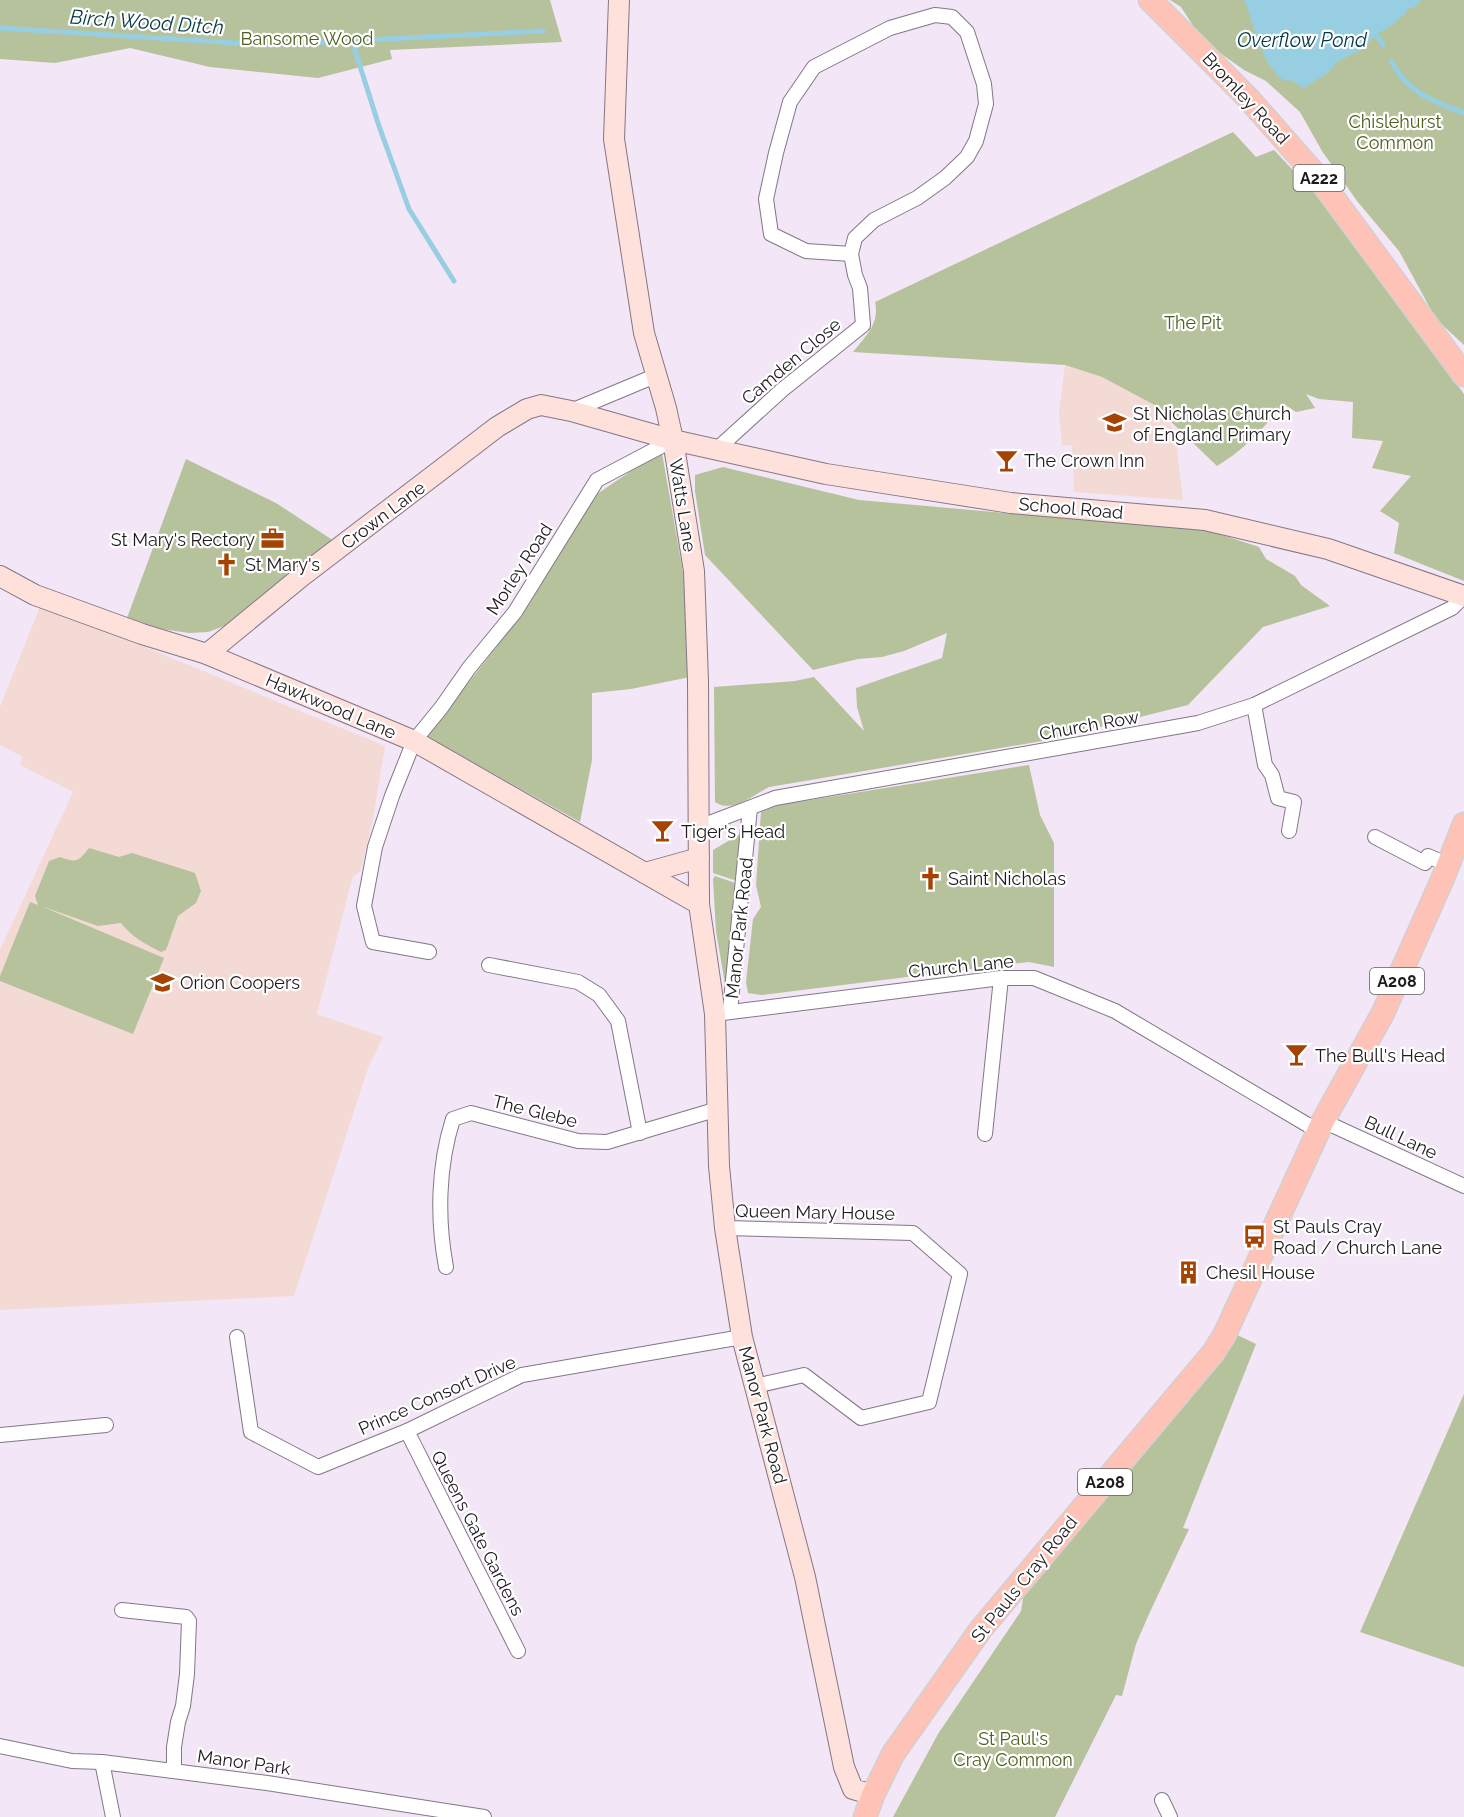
<svg xmlns="http://www.w3.org/2000/svg" width="1464" height="1817" viewBox="0 0 1464 1817" font-family="Raleway,sans-serif">
	<style>
		.education { fill: #f4dad4 }
		.green { fill: #b5c29b }
		.water { fill: #97cee1 }
		.lines { fill: none; stroke-linecap: round; stroke-linejoin: round }
		.stream { stroke: #97cee1; stroke-width: 5 }
		.street-casing { stroke: #837786; stroke-width: 16 }
		.secondary-casing { stroke: #837786; stroke-width: 22 }
		.primary-casing { stroke: #d2d1d2; stroke-width: 25 }
		.street { stroke: #fff; stroke-width: 14 }
		.secondary { stroke: #ffe1db; stroke-width: 20 }
		.primary { stroke: #fec2b6; stroke-width: 22 }
		.labels { text-anchor: middle; dominant-baseline: central; stroke-width: 4.5; stroke-linejoin: round; paint-order: stroke }
		.shield { fill: #fff; stroke: #625f62; stroke-width: 1.5 }
		.shield-label { font-size: 16px; font-weight: bold; fill: #1e1a1f }
		.park-label { font-size: 18px; fill: #4d5f1d; stroke: #fff }
		.street-label { font-size: 18px; fill: #1e1a1f; stroke: #fff }
		.poi-label { font-size: 18px; fill: #1e1a1f; stroke: #fff; text-anchor: start }
		.water-label { font-size: 20px; font-style: italic; fill: #053846; stroke: #fff }
	</style>
	<rect width="100%" height="100%" fill="#f3e6f6"/>
	<!-- education -->
	<g class="education">
		<polygon points="1065,365 1102,377 1162,409 1175,433 1183,500 1074,492 1072,445 1062,446 1059,412"/>
		<polygon points="41,604 385,746 372,824 360,872 353,876 317,1014 383,1037 368,1068 294,1296 0,1310 0,950 73,792 20,765 23,757 0,745 0,707"/>
	</g>
	<!-- green -->
	<g class="green">
		<polygon points="0,0 550,0 562,42 390,50 392,59 318,78 210,67 130,48 55,63 0,59"/>
		<polygon points="1170,0 1464,0 1464,345 1436,319 1399,251 1357,201 1322,151 1300,112 1266,81 1244,70 1203,41 1181,7"/>
		<path d="M1233 132 1256 157 1274 150 1321 200 1464 394V581L1394 553 1399 523 1380 511 1411 476 1372 468 1383 441 1352 438 1353 402 1319 399 1306 394 1315 408 1296 412 1284 404C1264 427 1244 450 1217 466L1165 416 1162 409 1102 377 1065 365 853 352C866 336 880 323 875 302Z"/>
		<polygon points="662,453 685,584 690,677 631,689 592,693 592,760 580,822 426,736 523,614 597,494 634,469"/>
		<polygon points="186,459 276,503 334,541 230,624 208,632 189,633 162,629 127,618"/>
		<path d="M723 467 859 500 1016 514 1044 513 1207 530 1259 547 1266 559 1295 576 1301 585 1330 606 1263 627 1188 705 1048 740 769 787C753 795 732 814 715 802L714 687 795 681 814 677 864 731 857 707 856 688 942 658 947 633 904 651 882 657 858 659 813 670 705 555 695 491V475Z"/>
		<polygon points="1029,765 1040,815 1054,843 1054,967 1029,962 761,995 748,993 746,982 753,919 761,907 756,885 761,812 779,805"/>
		<polygon points="742,833 740,882 713,873 713,850"/>
		<path d="M89 848 119 857 132 853 195 873 201 891 196 903 178 916 166 950 161 952C145 944 132 937 121 923L98 926 41 906 164 958 133 1034 0 981V976L30 902 38 905 35 896 49 861 60 857C77 863 78 862 89 848Z"/>
		<polygon points="715,876 738,884 725,984 716,931 713,879"/>
		<polygon points="1233,1333 1256,1344 1183,1528 1189,1529 1149,1614 1136,1644 1122,1696 1116,1695 1055,1817 893,1817 938,1734 1021,1611 1024,1593"/>
		<polygon points="1464,1394 1464,1667 1360,1632"/>
	</g>
	<!-- water -->
	<path class="water" d="M1244 0H1422L1415 7 1408 9 1405 14 1387 29 1378 33 1362 49 1337 62 1329 72 1304 88 1291 80 1284 81C1259 61 1256 28 1244 0Z"/>
	<g class="lines">
		<!-- stream -->
		<g class="stream">
			<polyline points="0,28 267,45 543,31"/>
			<polyline points="1373,33 1379,38 1383,45"/>
			<polyline points="352,41 379,126 409,209 454,281"/>
			<path d="M1391 61C1408 93 1432 101 1464 113"/>
		</g>
		<defs>
			<g id="street">
				<polyline points="571,411 655,376"/>
				<polyline points="716,450 782,390 863,325 860,288 855,275 851,254 806,251 771,234 766,199 776,153 790,102 814,67 890,28 935,15 952,17 967,32 984,84 986,104 976,141 967,157 945,178 917,198 874,220 855,238 851,254"/>
				<polyline points="1254,705 1265,765 1272,775 1278,798 1294,802 1289,831"/>
				<polyline points="699,827 775,798 1198,723 1254,705 1452,608 1464,596"/>
				<polyline points="1375,837 1425,863 1428,856 1448,865"/>
				<polyline points="429,952 373,942 364,906 375,847 392,796 414,741 441,708 469,668 515,612 597,480 673,440"/>
				<polyline points="489,965 578,982 599,995 618,1021 640,1133"/>
				<polyline points="730,1011 750,808"/>
				<polyline points="715,1014 1001,978 1034,978 1115,1011 1318,1131"/>
				<polyline points="1323,1121 1464,1186"/>
				<polyline points="985,1134 1001,978"/>
				<polyline points="725,1228 913,1233 960,1274 929,1402 861,1418 804,1375 755,1386"/>
				<path d="M446 1267C437 1219 438 1166 453 1119L471 1113 578 1141 607 1142 718 1109"/>
				<polyline points="237,1337 251,1432 318,1467 407,1431 522,1375 742,1337"/>
				<polyline points="407,1431 518,1651"/>
				<polyline points="0,1435 106,1425"/>
				<polyline points="122,1610 186,1617 189,1621 187,1674 183,1706 178,1722 174,1747 174,1771"/>
				<polyline points="0,1746 72,1761 102,1762 267,1783 484,1817"/>
				<polyline points="102,1762 113,1817"/>
				<polyline points="1162,1800 1170,1817"/>
			</g>
			<g id="secondary">
				<polyline points="619,0 614,139 644,333 666,408 673,440 694,571 698,681 699,904 715,1014 719,1166 725,1228 742,1337 805,1577 844,1767 853,1789 873,1795"/>
				<polyline points="0,576 35,595 142,634 207,654 414,741 699,904"/>
				<polyline points="207,654 302,576 497,427 527,409 541,405 571,411 673,440 826,474 1011,503 1205,520 1328,549 1464,596"/>
				<polyline points="645,873 699,858"/>
			</g>
			<g id="primary">
				<polyline points="1150,0 1248,98 1320,180 1464,375"/>
				<polyline points="865,1817 873,1795 893,1754 981,1629 1213,1353 1224,1336 1323,1121 1383,1013 1443,878 1464,824"/>
			</g>
		</defs>
		<!-- street casing -->
		<use href="#street" class="street-casing"/>
		<!-- secondary casing -->
		<use href="#secondary" class="secondary-casing"/>
		<!-- primary casing -->
		<use href="#primary" class="primary-casing"/>
		<!-- street -->
		<use href="#street" class="street"/>
		<!-- secondary -->
		<use href="#secondary" class="secondary"/>
		<!-- primary -->
		<use href="#primary" class="primary"/>
	</g>
	<!-- icons -->
	<defs>
		<symbol id="school-bare" viewBox="-9 -9 18 18"><path d="M0-5L7-2L0 1L-7-2ZM-4 1L0 2.5L4 1V4Q0 6-4 4Z" fill="#a54302" stroke="#fff" stroke-width="2.5" paint-order="stroke"/></symbol>
		<symbol id="bar-bare" viewBox="-9 -9 18 18"><path d="M-6-5H6L.8 .8V4.5H3.5V6h-7V4.5H-.8V.8Z" fill="#a54302" stroke="#fff" stroke-width="2.5" paint-order="stroke"/></symbol>
		<symbol id="office-bare" viewBox="-9 -9 18 18"><path d="M-6-3h4V-5.5h4V-3h4V5H-6ZM-1-4.5V-3h2v-1.5ZM-6 0V1H6V0Z" fill="#a54302" stroke="#fff" stroke-width="2.5" paint-order="stroke"/></symbol>
		<symbol id="church-bare" viewBox="-9 -9 18 18"><path d="M-1.2-6h2.4v3.5h3.3v2.4h-3.3V6h-2.4V-.1h-3.3v-2.4h3.3Z" fill="#a54302" stroke="#fff" stroke-width="2.5" paint-order="stroke"/></symbol>
		<symbol id="bus-bare" viewBox="-9 -9 18 18"><path d="M-5-6H5V4H4V6H2V4H-2V6H-4V4H-5ZM-3.5-4V0h7V-4ZM-3.5 1.2v1.5H-2V1.2ZM2 1.2v1.5H3.5V1.2Z" fill="#a54302" stroke="#fff" stroke-width="2.5" paint-order="stroke"/></symbol>
		<symbol id="building-bare" viewBox="-9 -9 18 18"><path d="M-4-6H4V6H1V3H-1V6H-4ZM-2.5-4.3h1.7v1.8h-1.7ZM.8-4.3h1.7v1.8H.8ZM-2.5-1h1.7V.8h-1.7ZM.8-1h1.7V.8H.8Z" fill="#a54302" stroke="#fff" stroke-width="2.5" paint-order="stroke"/></symbol>
	</defs>
	<g fill-rule="evenodd">
		<use href="#school-bare" x="1098" y="406" width="33" height="33"/>
		<use href="#bar-bare" x="990" y="444" width="33" height="33"/>
		<use href="#office-bare" x="256" y="522" width="33" height="33"/>
		<use href="#church-bare" x="210" y="548" width="33" height="33"/>
		<use href="#bar-bare" x="646" y="814" width="33" height="33"/>
		<use href="#church-bare" x="914" y="862" width="33" height="33"/>
		<use href="#school-bare" x="146" y="966" width="33" height="33"/>
		<use href="#bar-bare" x="1280" y="1038" width="33" height="33"/>
		<use href="#bus-bare" x="1238" y="1220" width="33" height="33"/>
		<use href="#building-bare" x="1172" y="1256" width="33" height="33"/>
	</g>
	<g class="labels">
		<!-- shield labels -->
		<g class="shield">
			<rect x="1293.5" y="165" width="51" height="26" rx="4.5"/>
			<rect x="1370" y="968" width="54" height="26" rx="4.5"/>
			<rect x="1078" y="1469" width="54" height="26" rx="4.5"/>
		</g>
		<g class="shield-label">
			<text x="1319" y="178">A222</text>
			<text x="1397" y="981">A208</text>
			<text x="1105" y="1482">A208</text>
		</g>
		<!-- park labels -->
		<g class="park-label">
			<text x="307" y="38">Bansome Wood</text>
			<text x="1395" y="121">Chislehurst<tspan x="1395" dy="21">Common</tspan></text>
			<text x="1193" y="322">The Pit</text>
			<text x="1013" y="1738">St Paul's<tspan x="1013" dy="21">Cray Common</tspan></text>
		</g>
		<!-- street labels -->
		<g class="street-label">
			<text transform="translate(1246 98) rotate(47)">Bromley Road</text>
			<text transform="translate(791 361) rotate(-40)">Camden Close</text>
			<text transform="translate(683 505) rotate(81)">Watts Lane</text>
			<text transform="translate(1071 508) rotate(5)">School Road</text>
			<text transform="translate(383 515) rotate(-37)">Crown Lane</text>
			<text transform="translate(519 569) rotate(-57)">Morley Road</text>
			<text transform="translate(331 706) rotate(23)">Hawkwood Lane</text>
			<text transform="translate(1089 725) rotate(-10)">Church Row</text>
			<text transform="translate(739 928) rotate(-84)">Manor Park Road</text>
			<text transform="translate(961 966) rotate(-6)">Church Lane</text>
			<text transform="translate(535 1111) rotate(14)">The Glebe</text>
			<text transform="translate(1401 1137) rotate(25)">Bull Lane</text>
			<text transform="translate(815 1212) rotate(1)">Queen Mary House</text>
			<text transform="translate(437 1395) rotate(-24)">Prince Consort Drive</text>
			<text transform="translate(763 1415) rotate(75)">Manor Park Road</text>
			<text transform="translate(478 1533) rotate(63)">Queens Gate Gardens</text>
			<text transform="translate(1024 1579) rotate(-51)">St Pauls Cray Road</text>
			<text transform="translate(244 1762) rotate(8)">Manor Park</text>
		</g>
		<!-- poi labels -->
		<g class="poi-label">
			<text x="1133" y="413">St Nicholas Church<tspan x="1133" dy="21">of England Primary</tspan></text>
			<text x="1024" y="460">The Crown Inn</text>
			<text x="255" y="539" text-anchor="end">St Mary's Rectory</text>
			<text x="245" y="564">St Mary's</text>
			<text x="681" y="831">Tiger's Head</text>
			<text x="948" y="878">Saint Nicholas</text>
			<text x="180" y="982">Orion Coopers</text>
			<text x="1315" y="1055">The Bull's Head</text>
			<text x="1273" y="1226">St Pauls Cray<tspan x="1273" dy="21">Road / Church Lane</tspan></text>
			<text x="1206" y="1272">Chesil House</text>
		</g>
		<!-- water labels -->
		<g class="water-label">
			<text transform="translate(147 22) rotate(4)">Birch Wood Ditch</text>
			<text x="1302" y="40">Overflow Pond</text>
		</g>
	</g>
</svg>
